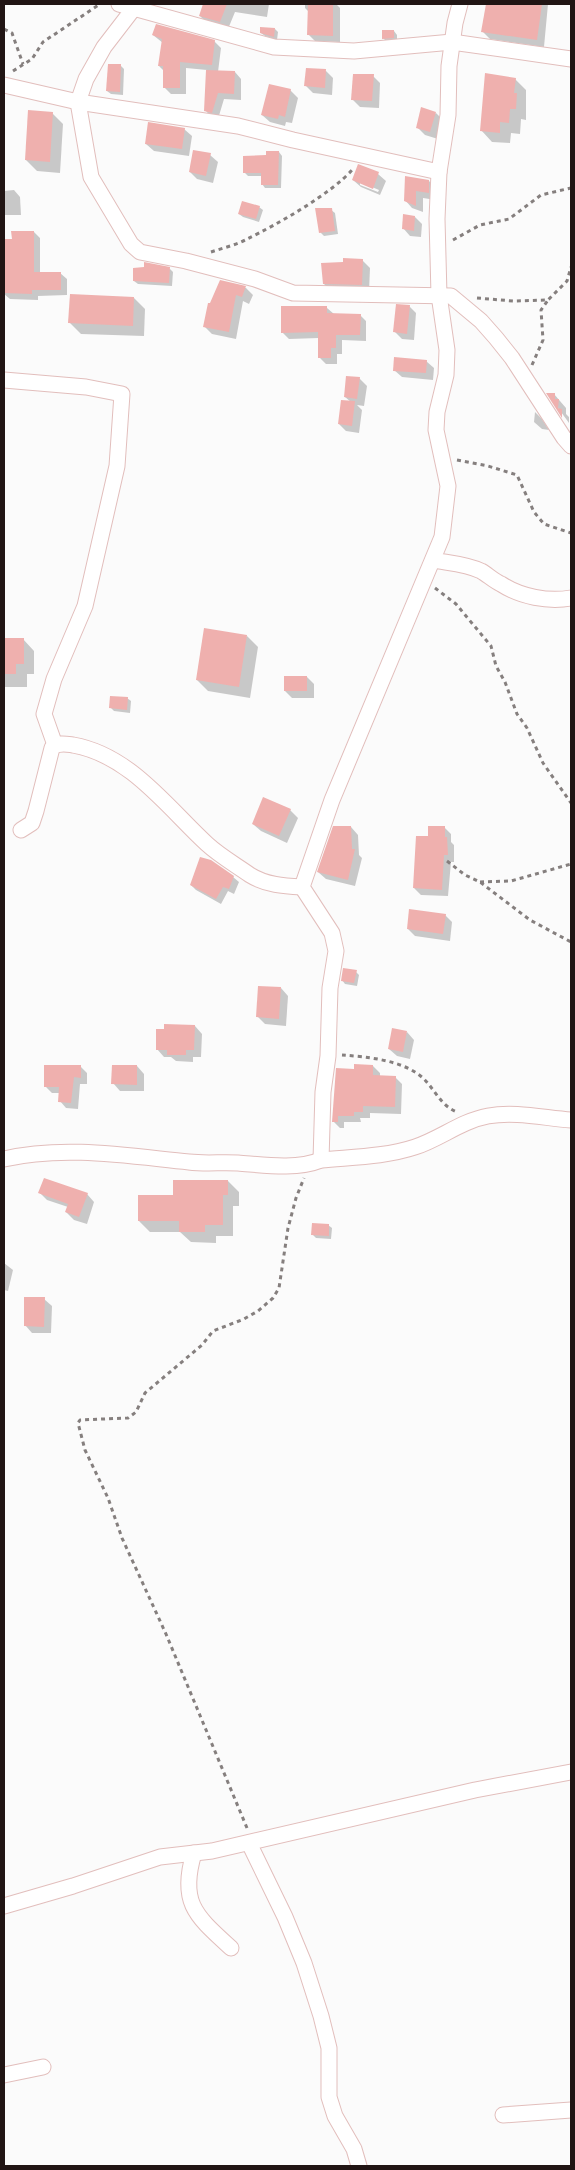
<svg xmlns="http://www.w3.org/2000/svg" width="575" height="2170" viewBox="0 0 575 2170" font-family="'Alegreya Sans',sans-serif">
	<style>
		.shadow { fill: #0003; fill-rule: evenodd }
		.building { fill: #efb0ae }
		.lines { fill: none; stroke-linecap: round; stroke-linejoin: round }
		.minor-casing { stroke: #e2bebc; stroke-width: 17 }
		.path { stroke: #857f7e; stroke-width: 3; stroke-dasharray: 4 4; stroke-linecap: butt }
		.minor { stroke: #fff; stroke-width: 15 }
	</style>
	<rect width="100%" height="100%" fill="#fbfbfb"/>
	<!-- shadow -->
	<g class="shadow">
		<polygon points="205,4 269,4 267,17 235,12 228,29 207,23 200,16"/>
		<polygon points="305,4 336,4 340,8 340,42 315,41 308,34 309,12 305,8"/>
		<polygon points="487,4 548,4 544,47 490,39 482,31"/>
		<polygon points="275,29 278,32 277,40 265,36 261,33"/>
		<polygon points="394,31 397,35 397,41 387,42 383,38"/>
		<polygon points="153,35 214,41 221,48 218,72 235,72 241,79 241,100 224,99 218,119 212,118 206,111 207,70 186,68 186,94 171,94 164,87 164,71 159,66 163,43"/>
		<polygon points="120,65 124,69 123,95 111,94 107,91"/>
		<polygon points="307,69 326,71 333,78 332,95 313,93 306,86"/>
		<polygon points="373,76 380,83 379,108 360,107 353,100"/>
		<polygon points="515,79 526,90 526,120 521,119 520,134 511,133 510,143 492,142 481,130"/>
		<polygon points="290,90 298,98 292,123 286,122 285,126 270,122 262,115"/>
		<polygon points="52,113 63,124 60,173 37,171 26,160"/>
		<polygon points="436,113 443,120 438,139 425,135 417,127"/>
		<polygon points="184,129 192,136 189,156 154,151 146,144"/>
		<polygon points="279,152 282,156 281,188 265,188 262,184 262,176 248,176 244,172 267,157"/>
		<polygon points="210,155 218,162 213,183 197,179 190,172"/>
		<path d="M378 174 386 181 380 195 361 187 353 180ZM360 182 379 190 378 192 360 185Z"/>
		<polygon points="406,177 429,181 436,188 436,200 423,198 423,212 412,208 405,200"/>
		<polygon points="14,190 20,197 21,215 4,215 4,191"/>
		<polygon points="259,207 263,210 259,222 243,217 239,214"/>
		<polygon points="331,210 335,213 338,234 324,236 320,232"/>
		<polygon points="415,217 422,224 421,237 410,236 403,228"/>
		<polygon points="34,232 40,238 40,273 60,273 67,279 67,295 38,296 38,300 10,299 4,294 4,240 13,240"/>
		<polygon points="362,260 370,268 369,292 331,291 324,284"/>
		<polygon points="170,269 173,272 172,286 138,284 134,281"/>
		<polygon points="221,281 246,288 253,295 249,304 243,301 236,339 212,334 205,327 211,304"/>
		<polygon points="134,298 145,309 144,336 81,334 70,323"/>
		<polygon points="409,306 416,313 414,340 402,339 395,332"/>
		<polygon points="327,308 334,314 360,315 366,321 366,341 342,340 342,354 337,354 337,364 326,364 320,358 319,338 289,339 282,332"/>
		<polygon points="426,361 434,368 433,380 402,377 394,370"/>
		<polygon points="359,378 367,386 364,406 357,405 362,410 359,433 346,431 339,424 351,402 345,397"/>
		<polygon points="548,394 554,394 566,408 566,414 569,417 569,423"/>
		<polygon points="535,412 542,419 549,430 542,429 534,422"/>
		<polygon points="247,636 258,647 250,698 208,691 197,680"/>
		<polygon points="4,639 23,639 34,651 34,674 27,674 27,687 4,687"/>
		<polygon points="307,677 314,684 314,698 292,698 285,691"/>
		<polygon points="127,698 131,701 130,713 114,711 111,708"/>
		<polygon points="264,799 290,810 298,818 287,843 261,831 253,824"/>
		<polygon points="351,827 358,835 359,855 362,858 355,886 326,879 318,872"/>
		<polygon points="444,827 451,834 451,842 454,845 454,862 451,862 448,896 421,895 414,888 429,837"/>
		<polygon points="233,877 239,882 234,894 228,891 221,904 196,890 191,885"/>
		<polygon points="445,915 452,922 450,941 415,936 408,929"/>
		<polygon points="356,972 359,975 357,986 345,984 342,980"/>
		<polygon points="281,988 288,996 286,1026 265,1024 258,1017"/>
		<polygon points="195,1026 202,1034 201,1057 193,1057 193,1062 176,1061 171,1057 164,1057 157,1049"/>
		<polygon points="407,1032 414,1040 410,1059 397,1056 389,1049"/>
		<polygon points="137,1066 144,1074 144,1091 120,1091 113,1083"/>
		<polygon points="373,1066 380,1073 380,1076 395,1077 402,1084 401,1114 370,1113 370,1118 360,1118 361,1122 344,1122 344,1128 340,1128 333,1121 355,1070"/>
		<polygon points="81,1067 87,1073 87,1084 80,1084 78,1109 66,1108 60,1101 60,1093 52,1093 46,1087"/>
		<polygon points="228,1181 239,1192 239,1206 233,1206 233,1236 216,1236 216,1243 191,1242 180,1232 150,1232 139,1221 174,1196"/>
		<polygon points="39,1192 87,1194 94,1202 87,1224 74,1220 66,1212 68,1207 47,1200"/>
		<polygon points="328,1225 332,1228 331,1239 316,1238 313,1235"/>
		<polygon points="4,1263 13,1270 8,1291 4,1290"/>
		<polygon points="44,1299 52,1306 51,1333 32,1333 25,1325"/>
	</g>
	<!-- building -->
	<g class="building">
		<polygon points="203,4 227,4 220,22 199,16"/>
		<polygon points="308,4 333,4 333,36 307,35"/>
		<polygon points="486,4 542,4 537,40 481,32"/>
		<polygon points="156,24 215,40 212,65 180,62 180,88 163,88 163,66 158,66 162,39 152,35"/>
		<polygon points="260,27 275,28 274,37 260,33"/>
		<polygon points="382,30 394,30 394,38 382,39"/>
		<polygon points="108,64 121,64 120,92 106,91"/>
		<polygon points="306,68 326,69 325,88 304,86"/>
		<polygon points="206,70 235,71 234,94 218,93 212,113 204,111"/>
		<polygon points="485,73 516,78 514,93 517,93 516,109 510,109 509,123 500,122 500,133 480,131"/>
		<polygon points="353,74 374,74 372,101 351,100"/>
		<polygon points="269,84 291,89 285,117 279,115 278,119 261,115"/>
		<polygon points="421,107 436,112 430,132 416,128"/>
		<polygon points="28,110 53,112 50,162 25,160"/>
		<polygon points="148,122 185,128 182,149 145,144"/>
		<polygon points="193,150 211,153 206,176 189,172"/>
		<polygon points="266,151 279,151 278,185 261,185 261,173 243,173 243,156 266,155"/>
		<polygon points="358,164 379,172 373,189 352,180"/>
		<polygon points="405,176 429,180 429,193 416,191 416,206 404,201"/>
		<polygon points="242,201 260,206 256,219 238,214"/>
		<polygon points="315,208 332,208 335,231 319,233"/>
		<polygon points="403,214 415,216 414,231 402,229"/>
		<polygon points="11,231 34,231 34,272 61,272 61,290 32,290 32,294 4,293 4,239 12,239"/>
		<polygon points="343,258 363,259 362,285 323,284 321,263 343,262"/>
		<polygon points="144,262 170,267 169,283 133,281 133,268 144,267"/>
		<polygon points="220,280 246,286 242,297 236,295 229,332 203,327 208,303 210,303"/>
		<polygon points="70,294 134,297 133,326 68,323"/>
		<polygon points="396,304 410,305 407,334 393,332"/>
		<polygon points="281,306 327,306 327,313 361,314 360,335 336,335 336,348 331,348 331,358 318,358 318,332 281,333"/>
		<polygon points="394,357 427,360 426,373 393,371"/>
		<polygon points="346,376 360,377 357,399 344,397"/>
		<polygon points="546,393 555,393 555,399 559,399 558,408 562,409 562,418"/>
		<polygon points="341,400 355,401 352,426 338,424"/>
		<polygon points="204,628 247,635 239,687 196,680"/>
		<polygon points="4,638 24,638 24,664 16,664 16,674 4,674"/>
		<rect x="284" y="676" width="23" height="15"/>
		<polygon points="110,696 128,697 127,710 109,708"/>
		<polygon points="263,797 291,809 279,836 252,824"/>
		<polygon points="333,826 351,826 352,849 355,849 348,880 317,872"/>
		<polygon points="428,826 445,826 445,837 447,837 448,855 444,855 442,890 413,888 416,836 428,836"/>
		<polygon points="200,857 211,860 234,876 229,889 223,887 216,899 190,885"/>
		<polygon points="409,909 446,914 443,934 407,929"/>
		<polygon points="343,968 357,970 354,983 341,981"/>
		<polygon points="258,986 281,987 279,1019 256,1017"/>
		<polygon points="164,1024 195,1025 194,1050 186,1050 186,1055 167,1055 167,1050 156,1050 156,1029 164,1029"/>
		<polygon points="392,1028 407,1031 403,1052 388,1049"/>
		<polygon points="354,1064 373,1065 373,1075 396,1076 395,1107 363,1106 363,1112 354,1112 354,1116 338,1116 338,1122 332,1122 336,1068 354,1069"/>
		<polygon points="44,1065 81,1065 81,1078 74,1077 71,1103 58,1102 59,1087 44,1087"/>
		<polygon points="112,1065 137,1065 137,1085 111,1084"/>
		<polygon points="44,1178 88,1193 79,1217 65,1212 68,1204 38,1193"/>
		<polygon points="173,1180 228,1180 228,1195 223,1195 223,1225 205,1225 205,1232 179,1232 179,1221 138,1221 138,1195 173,1195"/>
		<polygon points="312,1223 329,1224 329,1236 311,1235"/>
		<polygon points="24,1297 45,1297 44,1327 24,1326"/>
	</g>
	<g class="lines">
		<defs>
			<g id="minor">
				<polyline points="119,4 274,47 354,51 452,42 571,59"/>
				<polyline points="134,8 104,47 86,79 78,102 91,177 131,244 140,252 186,261 255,279 293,293 451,296 481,321 496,338 512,358 564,438 571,446"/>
				<polyline points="4,85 78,102 238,126 293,140 439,172"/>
				<polyline points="4,380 86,387 122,394 117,466 85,606 54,679 44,714 55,745"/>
				<path d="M433 560C449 563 467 564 481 571 488 575 494 581 501 584 521 597 548 602 571 598"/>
				<path d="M21 830 32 823 36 811 52 748C58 742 66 744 73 745 130 755 167 807 207 844 220 856 236 865 250 875 266 885 284 886 302 887"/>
				<path d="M4 1159C64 1145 128 1156 189 1162 205 1164 222 1162 238 1163 264 1165 296 1170 321 1160 351 1157 385 1157 415 1147 440 1139 461 1121 488 1116 515 1111 544 1118 571 1120"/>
				<polyline points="321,1160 323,1092 328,1056 330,988 336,951 332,933 302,887 332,800 442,537 448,486 436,430 437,412 446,375 447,350 439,295 437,219 439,172 448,115 449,66 455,23 460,4"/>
				<polyline points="249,1843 285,1917 304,1963 321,2016 329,2048 329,2097 335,2116 354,2149 359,2166"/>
				<path d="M194 1853C179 1903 196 1916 231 1948"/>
				<polyline points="4,1906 73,1886 160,1857 212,1851 475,1790 571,1772"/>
				<polyline points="4,2075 43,2067"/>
				<polyline points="503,2115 571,2110"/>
			</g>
		</defs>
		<!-- minor casing -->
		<use href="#minor" class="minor-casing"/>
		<!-- path -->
		<g class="path">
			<polyline points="4,29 12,33 23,64"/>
			<polyline points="13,71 32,59 43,42 100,4"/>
			<polyline points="453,240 480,225 509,219 541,195 571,188"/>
			<path d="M211 252C223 248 236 245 247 239 278 224 331 194 353 169"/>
			<polyline points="477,298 513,301 548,300 567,281 571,267"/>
			<polyline points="532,365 543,340 541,310 548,300"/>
			<polyline points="457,460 488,466 517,475 534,512 544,524 571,533"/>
			<polyline points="435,588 456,604 491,646 496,666 505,682 517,714 527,728 543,763 571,803"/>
			<polyline points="447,861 465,875 480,882 530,920 571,942"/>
			<polyline points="480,882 511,881 571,864"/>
			<path d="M342 1055C368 1057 404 1060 424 1079 435 1090 441 1106 457 1112"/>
			<polyline points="247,1828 166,1634 122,1538 108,1498 85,1450 78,1423 80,1420 128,1418 136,1412 145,1393 202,1345 213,1331 244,1319 258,1311 273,1298 279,1288 288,1228 296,1198 304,1178"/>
		</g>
		<!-- minor -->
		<use href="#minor" class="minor"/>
	</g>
	<!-- border -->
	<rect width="575" height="2170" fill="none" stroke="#211514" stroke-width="10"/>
</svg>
